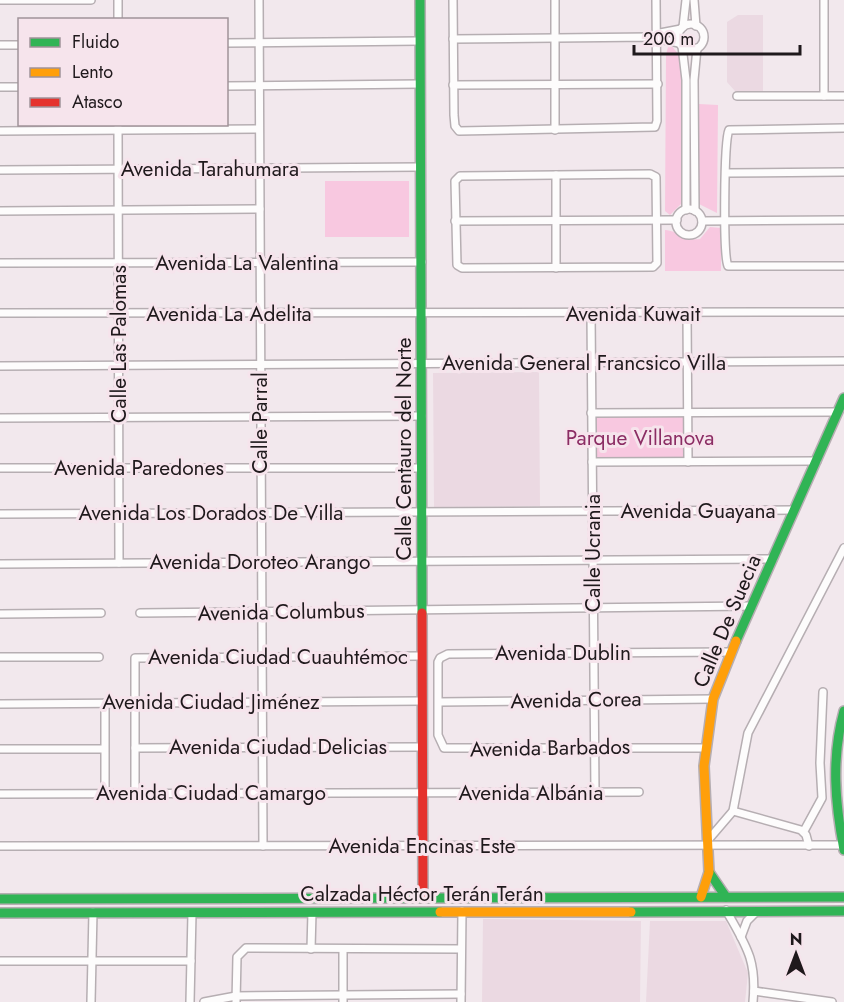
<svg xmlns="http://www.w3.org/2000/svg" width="844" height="1002" viewBox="0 0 844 1002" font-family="Jost,sans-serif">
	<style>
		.built { fill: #ebd9e2 }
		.green { fill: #f8c8e0 }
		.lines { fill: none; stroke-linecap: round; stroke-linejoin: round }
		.street-casing { stroke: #b6aeb2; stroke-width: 10 }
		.fast-casing { stroke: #b6aeb2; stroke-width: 12 }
		.slow-casing { stroke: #b6aeb2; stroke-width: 12 }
		.jam-casing { stroke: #b6aeb2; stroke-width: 12 }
		.street { stroke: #fdfcfc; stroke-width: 7 }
		.fast { stroke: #30b455; stroke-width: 9 }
		.slow { stroke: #ff9f0a; stroke-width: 9 }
		.jam { stroke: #e5322d; stroke-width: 9 }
		.labels { text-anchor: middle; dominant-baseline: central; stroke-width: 6; stroke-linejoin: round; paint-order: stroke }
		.street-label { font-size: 21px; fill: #1f191c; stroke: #f6e4ec }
		.park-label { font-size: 21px; fill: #8b2d64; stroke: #f6e4ec }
	</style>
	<rect width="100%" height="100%" fill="#f2e8ed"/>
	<!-- built -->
	<g class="built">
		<polygon points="738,15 763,15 763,91 735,91 727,82 727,22"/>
		<polygon points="539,372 540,506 434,507 433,373"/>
		<polygon points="483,919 641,921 640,1002 482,1002"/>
		<polygon points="650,921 726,921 748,973 745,1002 646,1002"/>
	</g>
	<!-- green -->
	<g class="green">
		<polygon points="669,43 681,57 681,204 670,215 665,211 666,55"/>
		<polygon points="699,104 718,105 717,213 699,204"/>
		<rect x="325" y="181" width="84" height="56"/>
		<path d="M710 227 721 228V271H665V230C680 231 679 241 700 239Z"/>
		<polygon points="592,414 687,414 688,462 592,462"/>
	</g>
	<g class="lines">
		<defs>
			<g id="street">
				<polyline points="0,0 91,0"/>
				<polyline points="118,0 118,20"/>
				<polyline points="259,0 263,846"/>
				<polyline points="453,0 454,115 455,126 459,131 655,127 657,121 656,0"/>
				<polyline points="694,0 696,26"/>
				<circle cx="691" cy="37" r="13"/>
				<polyline points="683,27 686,0"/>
				<polyline points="655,34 681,29"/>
				<polyline points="453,39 650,37 679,43"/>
				<polyline points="226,43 420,41"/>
				<polyline points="0,45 20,45"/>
				<polyline points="682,46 686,80 686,210"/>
				<polyline points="453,85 658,84"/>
				<polyline points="226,86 420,84"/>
				<polyline points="0,87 20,87"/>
				<polyline points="737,96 844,96"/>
				<polyline points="824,96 824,0"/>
				<polyline points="118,124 119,563"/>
				<path d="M844 128 729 130C724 141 723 255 728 266H844"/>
				<polyline points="555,130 555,0"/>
				<polyline points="0,131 259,129"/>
				<polyline points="0,170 420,167"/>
				<polyline points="726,173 844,172"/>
				<polygon points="650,174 656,177 657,263 653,267 462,268 457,265 455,181 460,176"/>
				<polyline points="556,175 556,268"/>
				<circle cx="689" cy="222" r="13"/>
				<polyline points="0,211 260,209"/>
				<polyline points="695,211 694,80 697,48"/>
				<polyline points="455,221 677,220"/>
				<polyline points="702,221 844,220"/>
				<polyline points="0,263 422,262"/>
				<polyline points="0,313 844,312"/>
				<polyline points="591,313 595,794"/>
				<polyline points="687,314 688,462"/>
				<polyline points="0,366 844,361"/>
				<polyline points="591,413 838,412"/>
				<polyline points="0,418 422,416"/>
				<polyline points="592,462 817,461"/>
				<polyline points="0,468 422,468"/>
				<polyline points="0,514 794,510"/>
				<polyline points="0,564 773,559"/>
				<polyline points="140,613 752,606"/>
				<polyline points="0,614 101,613"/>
				<polyline points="0,657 99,657"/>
				<polyline points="439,702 713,699"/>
				<polyline points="105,703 105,793"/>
				<polyline points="0,704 422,701"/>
				<polyline points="135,748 422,747"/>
				<polyline points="705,748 444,748 438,735 438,662 440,658 448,654 731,652"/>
				<polyline points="0,749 104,749"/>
				<polyline points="135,793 135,658 421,656"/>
				<polyline points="0,794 639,792"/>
				<polyline points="733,811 801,830 806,835 809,846"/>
				<polyline points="804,831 822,798 820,763 823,692"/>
				<polyline points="709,839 733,811 748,733 844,548"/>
				<polyline points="0,846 843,845"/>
				<path d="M726 910C746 946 757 959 753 1002"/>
				<polyline points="741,937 747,921 756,912"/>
				<polyline points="311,949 312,912"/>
				<polyline points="343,950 343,1002"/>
				<polyline points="0,961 191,961"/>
				<polyline points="754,991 832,1002"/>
				<polyline points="91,1002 93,912"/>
				<polyline points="190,1002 192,913"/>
				<polyline points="204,1002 236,996 461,994"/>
				<polyline points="236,1002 237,957 246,948 461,949"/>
				<polyline points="461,1002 462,911"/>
			</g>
			<g id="fast">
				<polyline points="420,0 422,613"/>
				<polyline points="736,641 844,398"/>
				<path d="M844 711C831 758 835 803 844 850"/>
				<polyline points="709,872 726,897"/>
				<polyline points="0,899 844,897"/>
				<polyline points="631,912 844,911"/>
				<polyline points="0,913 440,912"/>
			</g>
			<g id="slow">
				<polyline points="701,897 709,872 704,766 713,699 736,641"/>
				<polyline points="440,912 631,912"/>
			</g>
			<polyline id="jam" points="422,613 423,898"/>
		</defs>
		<!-- street casing -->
		<use href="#street" class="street-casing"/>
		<!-- fast casing -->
		<use href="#fast" class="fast-casing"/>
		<!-- slow casing -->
		<use href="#slow" class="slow-casing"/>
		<!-- jam casing -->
		<use href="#jam" class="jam-casing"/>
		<!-- street -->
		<use href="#street" class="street"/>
		<!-- fast -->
		<use href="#fast" class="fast"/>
		<!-- slow -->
		<use href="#slow" class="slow"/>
		<!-- jam -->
		<use href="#jam" class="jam"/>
	</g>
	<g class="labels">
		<!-- street labels -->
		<g class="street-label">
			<text x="210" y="169">Avenida Tarahumara</text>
			<text x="247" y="263">Avenida La Valentina</text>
			<text x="229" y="314">Avenida La Adelita</text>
			<text x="633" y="314">Avenida Kuwait</text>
			<text transform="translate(119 344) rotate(-90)">Calle Las Palomas</text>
			<text x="584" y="363">Avenida General Francsico Villa</text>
			<text transform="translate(260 423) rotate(-90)">Calle Parral</text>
			<text transform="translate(404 449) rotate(-90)">Calle Centauro del Norte</text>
			<text x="139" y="468">Avenida Paredones</text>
			<text x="698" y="511">Avenida Guayana</text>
			<text x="211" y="513">Avenida Los Dorados De Villa</text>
			<text transform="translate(593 553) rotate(-90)">Calle Ucrania</text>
			<text x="260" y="562">Avenida Doroteo Arango</text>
			<text transform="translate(281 612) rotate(-1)">Avenida Columbus</text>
			<text transform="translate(727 621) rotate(-67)">Calle De Suecia</text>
			<text x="563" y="653">Avenida Dublin</text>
			<text x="278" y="657">Avenida Ciudad Cuauhtémoc</text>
			<text transform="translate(576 700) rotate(-1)">Avenida Corea</text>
			<text x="211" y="702">Avenida Ciudad Jiménez</text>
			<text x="278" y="747">Avenida Ciudad Delicias</text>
			<text transform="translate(550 748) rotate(-1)">Avenida Barbados</text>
			<text x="211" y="793">Avenida Ciudad Camargo</text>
			<text x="531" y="793">Avenida Albánia</text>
			<text x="422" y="846">Avenida Encinas Este</text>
			<text x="422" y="894">Calzada Héctor Terán Terán</text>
		</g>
		<!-- park labels -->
		<g class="park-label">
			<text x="640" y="438">Parque Villanova</text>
		</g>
	</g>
	<!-- legend -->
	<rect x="18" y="18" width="210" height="108" fill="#f6e4ec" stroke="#a09399" stroke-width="1.5"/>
	<rect x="30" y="38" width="30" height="9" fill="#30b455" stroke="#a09399" stroke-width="1.5"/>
	<text x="72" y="48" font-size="18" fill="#1f191c">Fluido</text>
	<rect x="30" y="68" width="30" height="9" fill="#ff9f0a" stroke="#a09399" stroke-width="1.5"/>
	<text x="72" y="78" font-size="18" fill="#1f191c">Lento</text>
	<rect x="30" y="98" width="30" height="9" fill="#e5322d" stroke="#a09399" stroke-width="1.5"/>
	<text x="72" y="108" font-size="18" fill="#1f191c">Atasco</text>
	<!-- north arrow -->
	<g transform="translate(796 954)" stroke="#f6e4ec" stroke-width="4.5" paint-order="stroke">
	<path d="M0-4.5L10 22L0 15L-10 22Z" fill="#1f191c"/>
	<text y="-9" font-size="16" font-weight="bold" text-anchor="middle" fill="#1f191c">N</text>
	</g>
	<!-- scale -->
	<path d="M634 45v9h166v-9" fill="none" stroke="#1f191c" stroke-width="3"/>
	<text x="643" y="45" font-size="18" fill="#1f191c" stroke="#f6e4ec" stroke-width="4.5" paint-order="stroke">200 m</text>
</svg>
